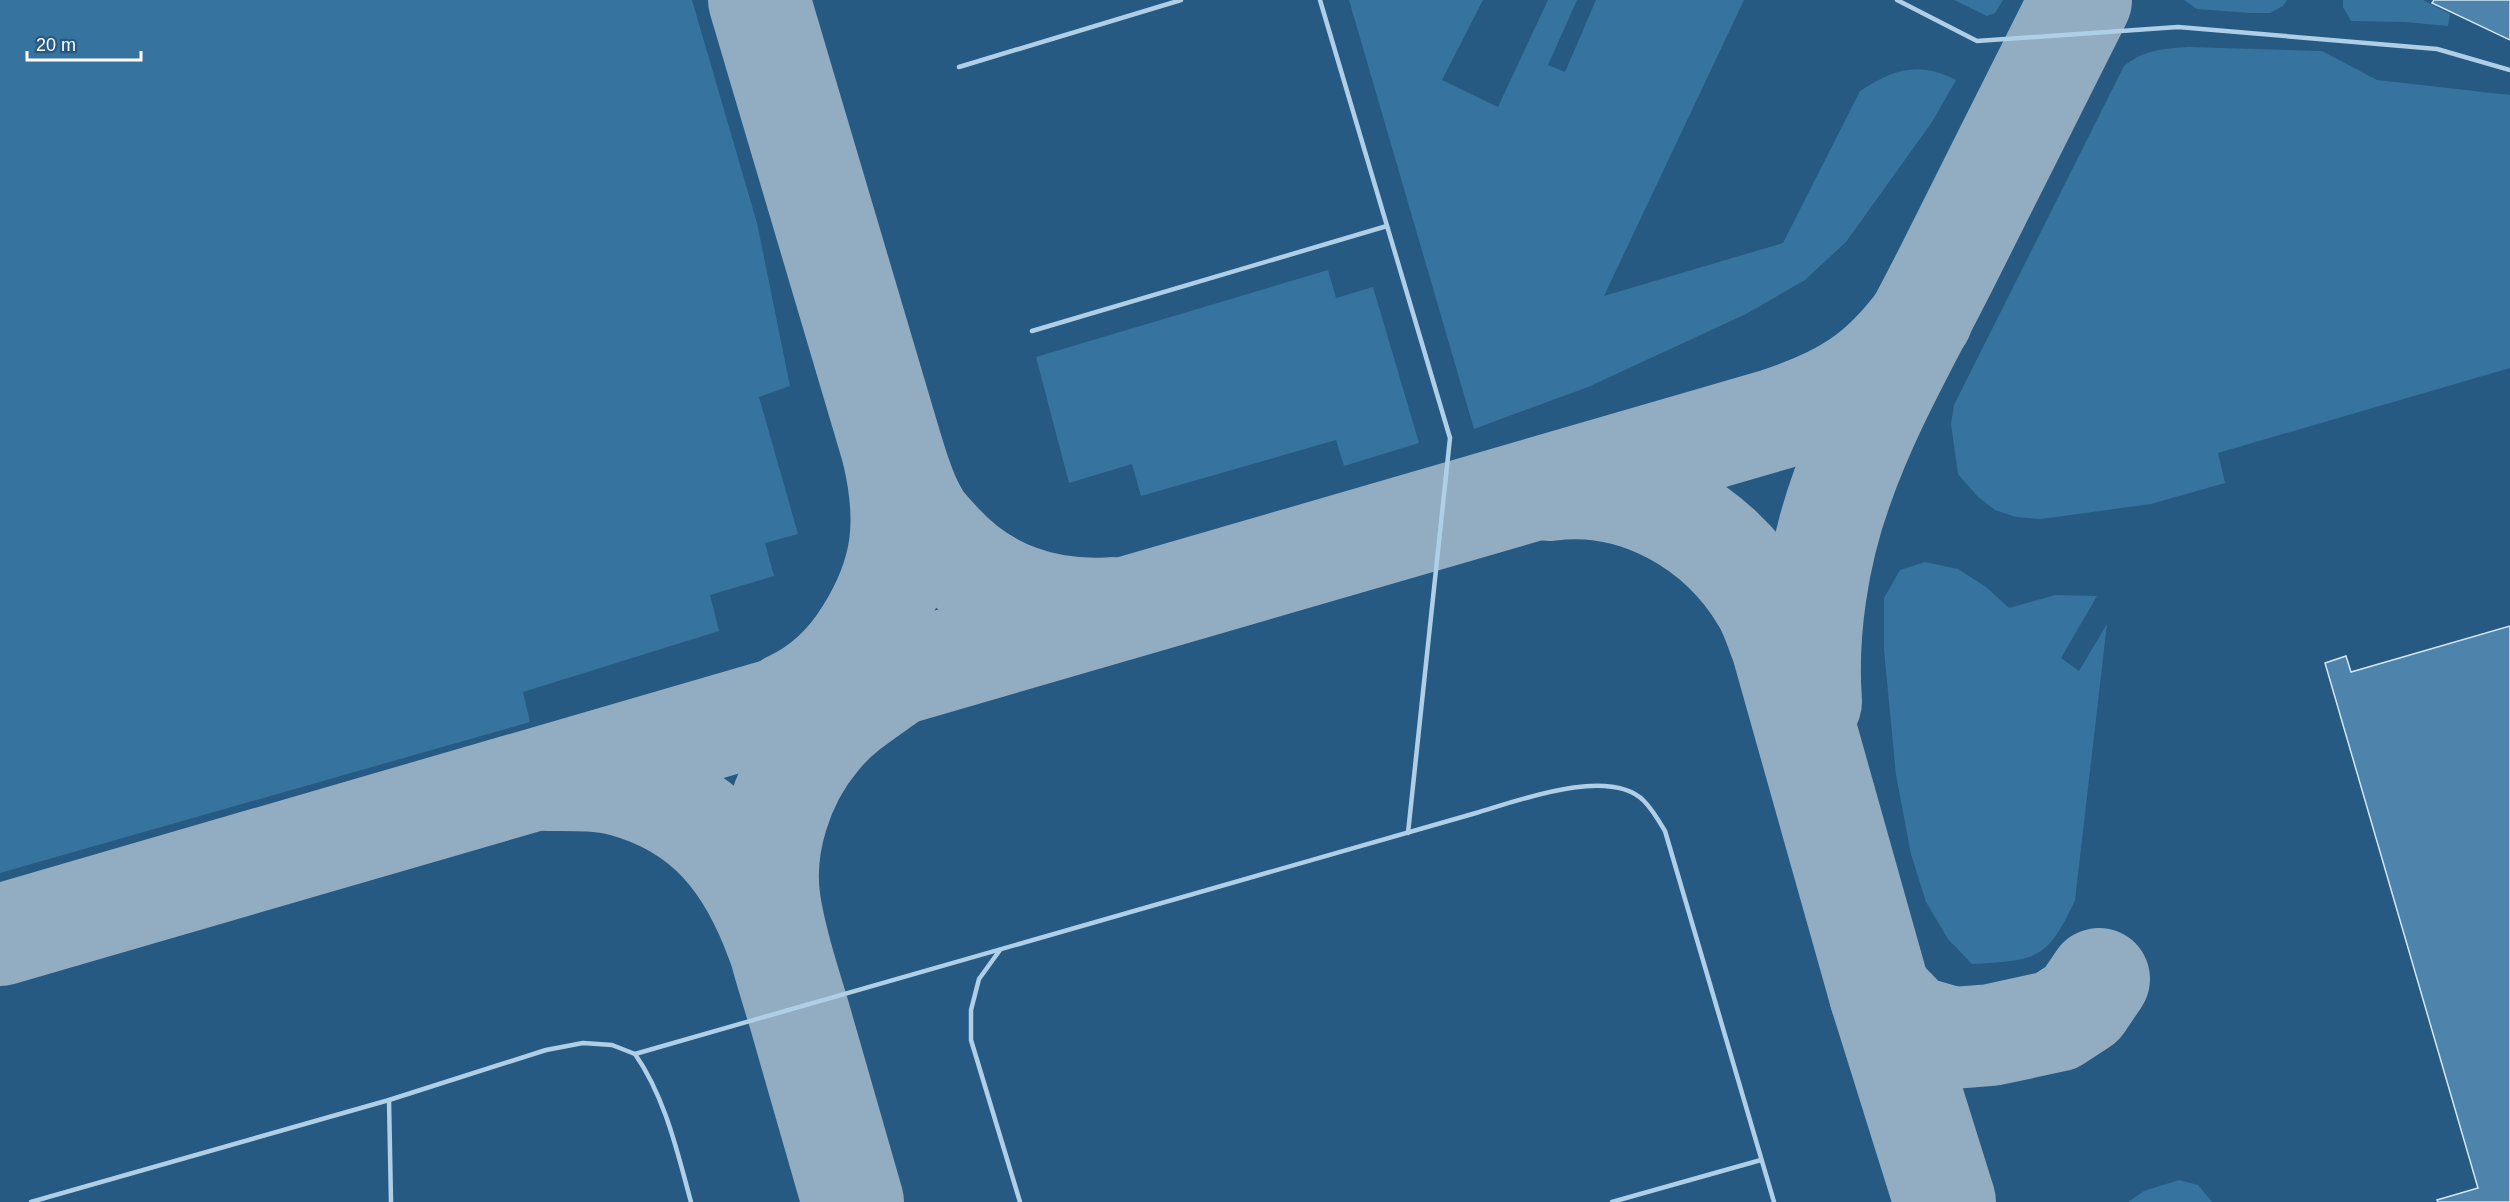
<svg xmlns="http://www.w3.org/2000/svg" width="2510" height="1202" viewBox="0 0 2510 1202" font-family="Helvetica,sans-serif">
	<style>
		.green { fill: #36739e }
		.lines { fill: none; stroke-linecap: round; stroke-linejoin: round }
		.taxiway { stroke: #92acc1; stroke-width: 102 }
		.building { fill: #4e84ab; stroke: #d2e7f6; stroke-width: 1.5 }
		.service { stroke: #afcfe7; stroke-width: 4.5 }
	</style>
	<rect width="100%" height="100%" fill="#265a83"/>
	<!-- green -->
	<g class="green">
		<polygon points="0,0 692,0 757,223 790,386 759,397 798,534 765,543 774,576 710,595 719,631 523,692 530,722 0,873"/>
		<path d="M1349 0H1483L1442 80 1498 107 1548 0H1577L1548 65 1565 72 1596 0H1744L1604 296 1783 243 1860 91C1894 69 1919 61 1956 80L1932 122 1846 242 1805 280 1746 314 1588 387 1474 429Z"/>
		<polygon points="1954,0 2003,0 1995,13 1987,16"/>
		<polygon points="2184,0 2287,0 2283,6 2270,13 2250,13 2197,9"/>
		<polygon points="2343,0 2423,0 2450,14 2448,26 2405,22 2351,21 2343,7"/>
		<path d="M2189 47 2322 51 2377 80 2510 95V368L2218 453 2225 483 2151 504 2041 519 2016 517 1995 510 1978 497 1958 474 1951 424 1954 405 2124 66C2143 50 2165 48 2189 47Z"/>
		<polygon points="1328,270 1336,298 1373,287 1419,443 1344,466 1336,440 1141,496 1132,464 1069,483 1036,357"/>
		<path d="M1925 562 1958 569 1986 587 2009 608 2055 595 2097 596 2061 658 2079 671 2107 624 2075 900C2047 961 2036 960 1972 964L1948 939 1926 902 1911 854 1896 775 1884 650V598L1900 570Z"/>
		<polygon points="2179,1180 2198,1185 2212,1202 2128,1202 2144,1191"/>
	</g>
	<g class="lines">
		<!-- taxiway -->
		<g class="taxiway">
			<path d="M759 0 892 449C899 471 905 493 917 513 922 523 932 533 940 542 985 592 1047 613 1113 608"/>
			<path d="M1549 490C1635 478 1719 527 1762 599 1771 613 1776 631 1782 646L1880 994 1945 1202"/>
			<path d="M1811 702C1806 632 1818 554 1842 488 1868 413 1909 342 1945 271 1990 181 2036 90 2081 0"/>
			<path d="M789 703C822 688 847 664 866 633 904 573 909 521 893 453"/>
			<path d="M547 780C572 780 599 779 624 786 707 809 749 865 777 942"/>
			<path d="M0 935 1777 419C1843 397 1881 374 1922 317"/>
			<polyline points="1880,994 1911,1026 1953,1038 1991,1035 2056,1021 2082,1004 2099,979"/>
			<path d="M853 1202C835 1139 817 1076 799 1014 788 978 776 941 770 904 761 846 782 782 819 738 838 714 865 697 889 680"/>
		</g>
	</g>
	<!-- building -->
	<g class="building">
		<polygon points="2434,0 2510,0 2510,40 2432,3"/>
		<polygon points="2510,626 2510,1202 2438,1202 2437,1200 2478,1188 2325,663 2346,656 2351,672"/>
	</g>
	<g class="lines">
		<!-- service -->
		<g class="service">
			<polyline points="1320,0 1450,438 1408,833"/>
			<polyline points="1897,0 1977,41 2178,27 2437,49 2510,70"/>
			<polyline points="959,67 1181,0"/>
			<polyline points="1032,331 1387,226"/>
			<polyline points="1000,950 979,979 971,1010 971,1040 1020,1202"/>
			<path d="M635 1054C665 1097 677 1151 691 1202"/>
			<polyline points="389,1100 391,1202"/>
			<path d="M31 1202 389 1100 546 1050 583 1043 612 1045 635 1054 1476 813C1517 801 1609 766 1644 801 1652 809 1659 821 1665 831L1774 1202"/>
			<polyline points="1612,1202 1761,1160"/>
		</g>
	</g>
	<!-- scale -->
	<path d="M27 51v9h114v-9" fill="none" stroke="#ffffff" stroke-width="3"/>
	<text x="36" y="51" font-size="18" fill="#ffffff" stroke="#265a83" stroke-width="4.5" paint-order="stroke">20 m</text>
</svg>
